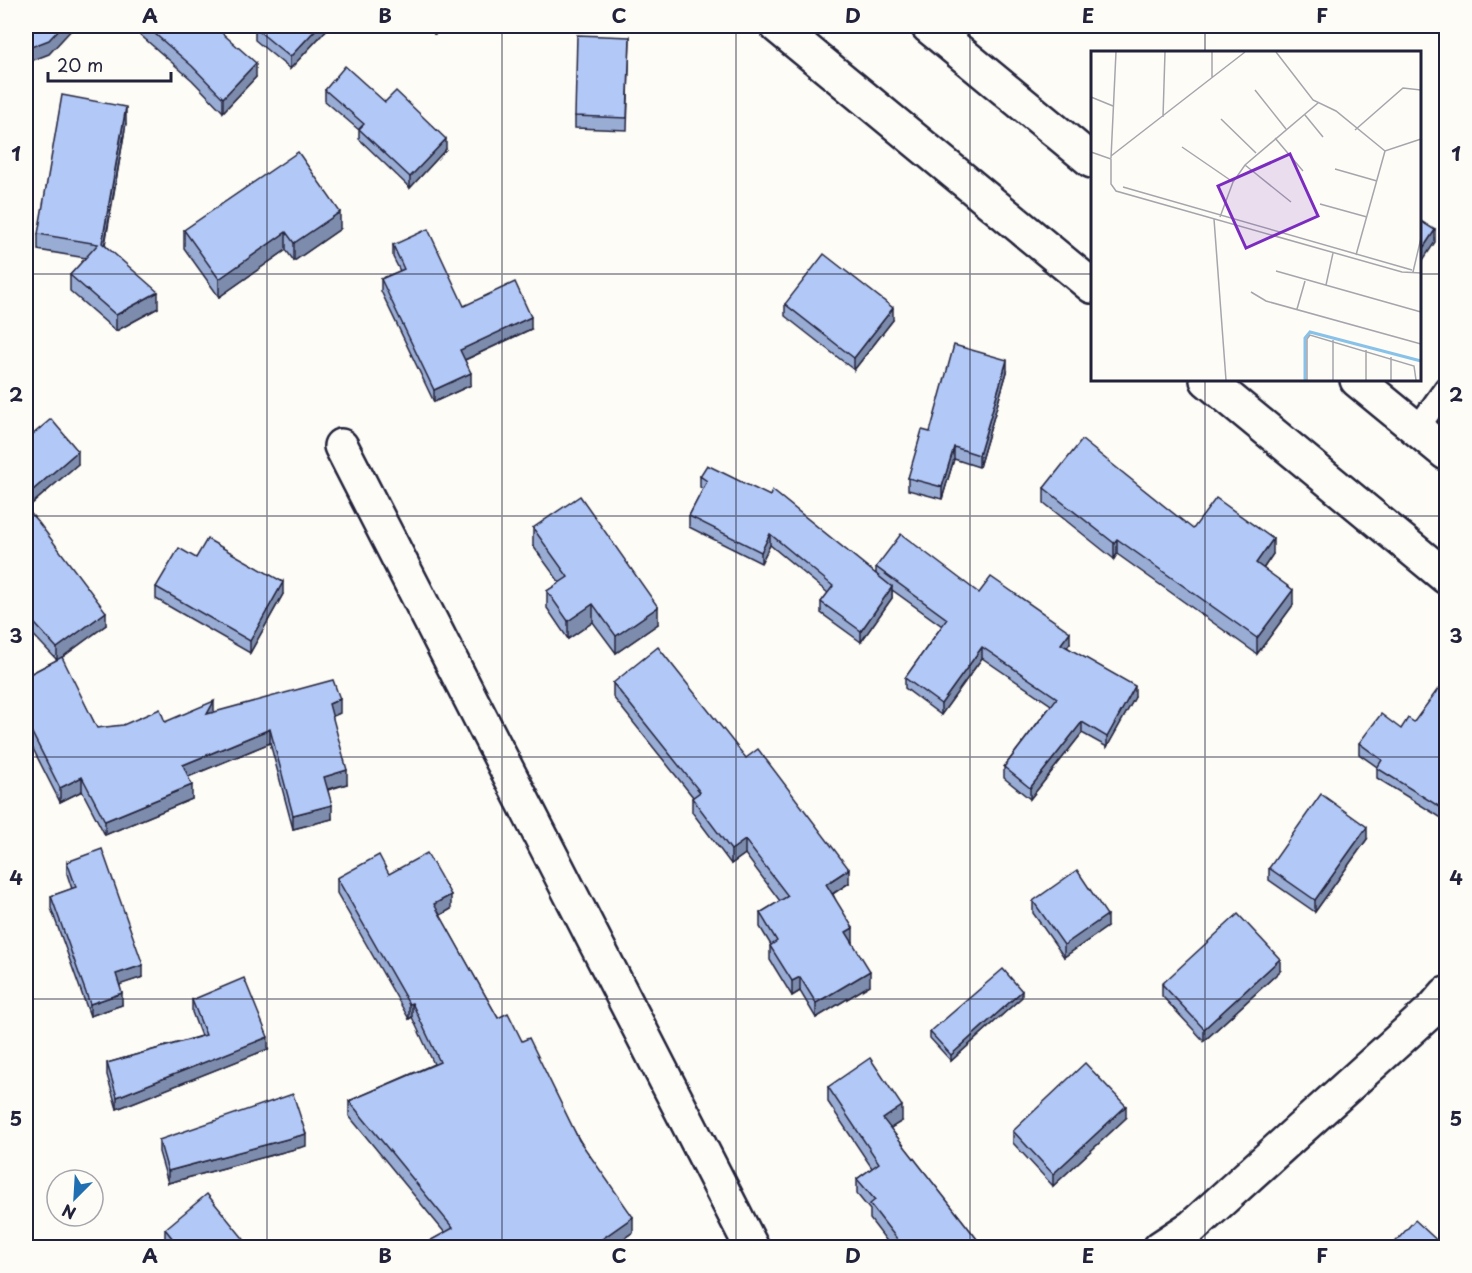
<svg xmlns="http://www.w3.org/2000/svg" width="1472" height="1273" viewBox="0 0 1472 1273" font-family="'Playpen Sans',sans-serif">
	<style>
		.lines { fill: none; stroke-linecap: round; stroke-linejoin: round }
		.lane-casing { stroke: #22223b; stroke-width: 27 }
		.street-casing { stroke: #22223b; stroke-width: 38 }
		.secondary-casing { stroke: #22223b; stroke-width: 38 }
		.lane { stroke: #fdfcf7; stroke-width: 22 }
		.street { stroke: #fdfcf7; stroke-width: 33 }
		.secondary { stroke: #fdfcf7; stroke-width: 33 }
		.wall { fill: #99acd4; stroke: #22223b; stroke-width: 1.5 }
		.shaded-wall { fill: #7d8cac; stroke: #22223b; stroke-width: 1.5 }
		.building { fill: #b2c8f6; stroke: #22223b; stroke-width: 1.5 }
		.grid { fill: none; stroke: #22223b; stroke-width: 1.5; stroke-opacity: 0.55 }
		.inset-river { fill: none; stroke: #89c2e8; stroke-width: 3 }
		.inset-road { fill: none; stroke: #a5a5ac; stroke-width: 1.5 }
		.view { fill: #7b2cbf; fill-opacity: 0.15; stroke: #7b2cbf; stroke-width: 3 }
		.inset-edge { fill: none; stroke: #22223b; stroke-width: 3 }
		.neatline { fill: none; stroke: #22223b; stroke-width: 2 }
		.grid-label { font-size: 20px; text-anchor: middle; font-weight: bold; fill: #22223b }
	</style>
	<rect width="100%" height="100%" fill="#fdfcf7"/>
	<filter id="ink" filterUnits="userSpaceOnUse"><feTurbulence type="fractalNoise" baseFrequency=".0167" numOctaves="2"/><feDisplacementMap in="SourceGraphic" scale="12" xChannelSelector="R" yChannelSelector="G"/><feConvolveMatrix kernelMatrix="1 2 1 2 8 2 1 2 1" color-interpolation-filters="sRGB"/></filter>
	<g filter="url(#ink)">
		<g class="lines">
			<defs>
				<polyline id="lane" points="1417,429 1446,388"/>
				<g id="street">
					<polyline points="777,26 1092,286"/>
					<polyline points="1207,380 1446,577"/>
					<polyline points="341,446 752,1248"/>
					<polyline points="1160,1248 1192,1227 1433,1009 1446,994"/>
				</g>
				<g id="secondary">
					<polyline points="928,26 1092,161"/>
					<polyline points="1357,380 1446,453"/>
				</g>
			</defs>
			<!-- lane casing -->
			<use href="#lane" class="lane-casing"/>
			<!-- street casing -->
			<use href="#street" class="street-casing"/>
			<!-- secondary casing -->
			<use href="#secondary" class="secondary-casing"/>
			<!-- lane -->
			<use href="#lane" class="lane"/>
			<!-- street -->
			<use href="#street" class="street"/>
			<!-- secondary -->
			<use href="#secondary" class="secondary"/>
		</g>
		<!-- wall -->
		<g class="wall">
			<polygon points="130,26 214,26 256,77 223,112 192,80"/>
			<polygon points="330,26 290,69 255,40 255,28"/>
			<polygon points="431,26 461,26 434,34"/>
			<polygon points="630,37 627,130 575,128 575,116"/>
			<polygon points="325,90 385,102 446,149 410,188 359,139 359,130 325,101"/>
			<polygon points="126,123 105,245 158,308 116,331 70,291 70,275 86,258 38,250 38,234"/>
			<polygon points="340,229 294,261 286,250 219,297 184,248 184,230"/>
			<polygon points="393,245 464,306 531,329 465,360 471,385 434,402 381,291 381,279 400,271 393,257"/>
			<polygon points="785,304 893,320 854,370 785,316"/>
			<polygon points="1007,372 979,467 954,459 942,499 908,490 908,478 930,432"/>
			<polygon points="26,440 78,464 26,509 106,625 61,658 97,728 165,722 214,712 340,713 332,716 347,784 328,790 332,819 293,829 270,743 188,777 192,799 105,835 82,791 60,802 26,735 26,676 57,660 26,627"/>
			<polygon points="700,476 876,574 876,567 979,593 1070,643 1067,647 1135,697 1107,747 1082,733 1030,799 1004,778 1004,767 1051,705 982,658 941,715 905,688 905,678 942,626 892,590 892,598 861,642 821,613 821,602 828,593 770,545 761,563 689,527 689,516 703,489 700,487"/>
			<polygon points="1044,488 1273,554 1263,569 1293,605 1257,654 1117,554 1114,559 1044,503"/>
			<polygon points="533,528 658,624 616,653 593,622 568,639 547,608 547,591 560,583 533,546"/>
			<polygon points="196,558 283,594 250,653 156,599 156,587"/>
			<polygon points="613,683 746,758 849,883 833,894 853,942 852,942 870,985 816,1018 800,991 792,996 770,960 770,946 771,945 760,927 760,913 780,901 745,854 731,864 692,812 692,798 693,797 613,697"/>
			<polygon points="1446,695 1443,819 1377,778 1377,767 1359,754 1359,743 1401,729 1414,722"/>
			<polygon points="1367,839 1315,912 1269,880 1269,868"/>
			<polygon points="67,862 143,977 120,984 122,1005 90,1016 51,908 51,896 72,889 67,874"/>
			<polygon points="389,874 451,909 440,915 498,1018 522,1041 633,1232 610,1248 417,1248 445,1233 349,1116 349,1101 434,1064 412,1017 409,1019 337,893 337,878"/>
			<polygon points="1033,901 1107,927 1064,957 1033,913"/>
			<polygon points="1280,971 1204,1041 1162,996 1162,984"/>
			<polygon points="1022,997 951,1061 930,1038 930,1032"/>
			<polygon points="192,1000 268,1049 117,1109 107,1075 107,1063 201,1036 192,1012"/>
			<polygon points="828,1087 902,1121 890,1128 984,1248 892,1248 870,1219 870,1210 857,1194 857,1179 872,1168 828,1102"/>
			<polygon points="1126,1118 1053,1186 1013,1143 1013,1131"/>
			<polygon points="159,1140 306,1146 168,1183 159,1152"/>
			<polygon points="165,1229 251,1248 165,1248"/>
		</g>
		<!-- shaded-wall -->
		<g class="shaded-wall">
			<polygon points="62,26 75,26 49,54 26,63 26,49"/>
			<polygon points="319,26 330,26 290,69 290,57"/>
			<polygon points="434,26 461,26 434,34"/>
			<polygon points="256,63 256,77 223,112 223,98"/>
			<polygon points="126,107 126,123 102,259 102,243"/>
			<polygon points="446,139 446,149 410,188 410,177"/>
			<polygon points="340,212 340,229 294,261 294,243"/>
			<polygon points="1435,230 1435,242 1419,266 1419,254"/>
			<polygon points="286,232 286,250 219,297 219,279"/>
			<polygon points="158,292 158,308 116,331 116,315"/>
			<polygon points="893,308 893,320 854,370 854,358"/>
			<polygon points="531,317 531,329 460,362 460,350"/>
			<polygon points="1007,360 1007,372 979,467 979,455"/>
			<polygon points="471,373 471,385 434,402 434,390"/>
			<polygon points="954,447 954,459 942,499 942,487"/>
			<polygon points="78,451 78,464 26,509 26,496"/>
			<polygon points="770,534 770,545 761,563 761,552"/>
			<polygon points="1117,539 1117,554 1114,559 1114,543"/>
			<polygon points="1273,539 1273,554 1256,579 1256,563"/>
			<polygon points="283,582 283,594 250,653 250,641"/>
			<polygon points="892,587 892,598 861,642 861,631"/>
			<polygon points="1293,590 1293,605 1257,654 1257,638"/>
			<polygon points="593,604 593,622 568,639 568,621"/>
			<polygon points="658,607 658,624 616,653 616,636"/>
			<polygon points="106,612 106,625 57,661 57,648"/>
			<polygon points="1070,632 1070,643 1061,655 1061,644"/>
			<polygon points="982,647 982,658 941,715 941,704"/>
			<polygon points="1135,686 1135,697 1107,747 1107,737"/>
			<polygon points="340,699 340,713 329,718 329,704"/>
			<polygon points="214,701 214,715 207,714"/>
			<polygon points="1082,722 1082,733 1030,799 1030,788"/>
			<polygon points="270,729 270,743 183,779 183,765"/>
			<polygon points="347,770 347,784 324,790 324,777"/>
			<polygon points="82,777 82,791 60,802 60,788"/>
			<polygon points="192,785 192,799 105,835 105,821"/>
			<polygon points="1446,804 1446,814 1443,819 1443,809"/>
			<polygon points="332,805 332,819 293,829 293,815"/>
			<polygon points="1367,827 1367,839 1315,912 1315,900"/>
			<polygon points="745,840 745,854 731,864 731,850"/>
			<polygon points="849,869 849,883 826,898 826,884"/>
			<polygon points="451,895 451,909 434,919 434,904"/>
			<polygon points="1107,915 1107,927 1064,957 1064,945"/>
			<polygon points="853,928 853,942 846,946 846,932"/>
			<polygon points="1280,959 1280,971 1204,1041 1204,1029"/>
			<polygon points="143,965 143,977 116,986 116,974"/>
			<polygon points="870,971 870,985 816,1018 816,1003"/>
			<polygon points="800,977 800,991 792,996 792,981"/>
			<polygon points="1022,991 1022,997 951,1061 951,1055"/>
			<polygon points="122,993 122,1005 90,1016 90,1004"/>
			<polygon points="412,1003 412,1017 409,1019 409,1004"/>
			<polygon points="268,1037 268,1049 117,1109 117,1097"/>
			<polygon points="902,1106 902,1121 883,1133 883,1119"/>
			<polygon points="1126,1106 1126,1118 1053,1186 1053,1174"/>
			<polygon points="306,1134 306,1146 168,1183 168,1171"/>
			<polygon points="633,1217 633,1232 610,1248 589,1248"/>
		</g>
		<!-- building -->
		<g class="building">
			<polygon points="26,26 62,26 49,40 26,49"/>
			<polygon points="146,26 214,26 256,63 223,98 192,66"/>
			<polygon points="257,26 319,26 290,57 255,28"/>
			<polygon points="577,35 630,37 627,118 575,116"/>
			<polygon points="345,66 385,102 396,91 446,139 410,177 359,129 364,124 325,90"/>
			<polygon points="62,95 126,107 102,243 158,292 116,315 70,275 98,244 38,234"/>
			<polygon points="298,152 340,212 294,243 286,232 219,279 184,230"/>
			<polygon points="1419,220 1435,230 1419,254"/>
			<polygon points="428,229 464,306 515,282 531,317 460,350 471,373 434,390 381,279 404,269 393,245"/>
			<polygon points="824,254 893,308 854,358 785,304"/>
			<polygon points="954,345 1007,360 979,455 954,447 942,487 908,478 922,430 930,432"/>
			<polygon points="51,419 78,451 26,496 26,440"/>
			<polygon points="1082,440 1193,529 1216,498 1273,539 1256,563 1293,590 1257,638 1117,539 1114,543 1044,488"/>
			<polygon points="707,465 770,496 772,490 892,587 861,631 821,602 833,586 770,534 761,552 689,516 707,481 700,476"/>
			<polygon points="580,496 658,607 616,636 593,604 568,621 547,591 568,577 533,528"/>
			<polygon points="26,508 39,523 106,612 57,648 26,614"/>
			<polygon points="901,534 979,593 991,577 1070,632 1061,644 1135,686 1107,737 1082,722 1030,788 1004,767 1057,698 982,647 941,704 905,678 947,619 876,567"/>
			<polygon points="207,539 283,582 250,641 156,587 179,548 196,558"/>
			<polygon points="658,647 746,758 758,749 849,869 826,884 853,928 846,932 870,971 816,1003 800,977 792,981 770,946 777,941 760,913 788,896 745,840 731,850 692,798 700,792 613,683"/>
			<polygon points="62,657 97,728 123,725 160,709 165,722 214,701 207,714 333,680 340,699 329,704 347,770 324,777 332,805 293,815 270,729 183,765 192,785 105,821 82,777 60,788 26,721 26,676"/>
			<polygon points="1438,689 1446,695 1446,804 1443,809 1377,768 1382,760 1359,743 1381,714 1401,729 1408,718 1414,722"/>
			<polygon points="1321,794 1367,827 1315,900 1269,868"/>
			<polygon points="102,849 143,965 116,974 122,993 90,1004 51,896 76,887 67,862"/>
			<polygon points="427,853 451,895 434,904 498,1018 508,1013 522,1041 529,1038 579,1140 633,1217 589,1248 417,1248 453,1228 349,1101 440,1062 412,1003 409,1004 337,878 379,855 389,874"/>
			<polygon points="1077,870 1107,915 1064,945 1033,901"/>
			<polygon points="1238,914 1280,959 1204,1029 1162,984"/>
			<polygon points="1003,969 1022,991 951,1055 930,1032"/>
			<polygon points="244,978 268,1037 117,1097 107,1063 206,1035 192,1000"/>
			<polygon points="870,1058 902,1106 883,1119 984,1248 904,1248 870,1204 875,1200 857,1179 879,1163 828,1087"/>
			<polygon points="1085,1063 1126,1106 1053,1174 1013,1131"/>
			<polygon points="293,1094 306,1134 168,1171 159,1140"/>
			<polygon points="207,1194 251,1248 173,1248 177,1244 165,1229"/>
			<polygon points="1415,1220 1445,1248 1390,1248"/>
		</g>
	</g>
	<!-- grid -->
	<path class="grid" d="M267 26V1248M502 26V1248M736 26V1248M970 26V1248M1205 26V52M26 274H1092M1420 274H1446M1205 380V1248M26 516H1446M26 757H1446M26 999H1446"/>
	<!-- overview -->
	<g transform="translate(1091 51)">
		<rect width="330" height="330" fill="#fdfcf7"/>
		<path class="inset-river" d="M214 329V287L219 281 330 310"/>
		<path class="inset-road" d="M185 1 222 49 245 60 294 100 330 88M121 27V1M164 39 195 78M0 46 22 55M214 64 232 86M72 66 74 1M130 68 165 102M264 79 312 37 330 39M184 87 212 120M91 96 142 131M0 101 20 108V133L25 140 311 221 330 222M20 105 154 1M20 107 25 1M154 114 200 151M244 118 286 130M32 136 321 219M229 153 276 166M129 166 142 131 154 114 227 52M123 168 135 329M265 204 294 100M185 220 330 261M322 221 330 187M235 234 242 202M160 241 175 250 330 293M206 258 214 230M275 299V329M300 306V329M216 329V288L219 284 323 315 325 329M242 329V289"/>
		<path class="view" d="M199 103 227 165 155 197 127 135Z"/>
		<rect width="330" height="330" class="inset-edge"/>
	</g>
	<!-- margin -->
	<rect width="1472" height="1273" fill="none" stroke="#fdfcf7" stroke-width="66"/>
	<!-- north arrow -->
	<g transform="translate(75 1198) rotate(204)"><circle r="28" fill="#fdfcf7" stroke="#a5a5ac" stroke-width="1.5"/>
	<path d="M0-4.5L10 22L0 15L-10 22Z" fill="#1f6fb2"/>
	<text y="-9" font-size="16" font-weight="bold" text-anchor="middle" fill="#22223b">N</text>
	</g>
	<!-- scale -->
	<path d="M48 72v9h123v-9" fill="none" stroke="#22223b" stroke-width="3"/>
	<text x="57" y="72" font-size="18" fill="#22223b" stroke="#fdfcf7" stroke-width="4.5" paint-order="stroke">20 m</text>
	<rect x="33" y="33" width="1406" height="1207" class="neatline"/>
	<g class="grid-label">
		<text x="150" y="23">A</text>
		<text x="385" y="23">B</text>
		<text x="619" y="23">C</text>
		<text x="853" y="23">D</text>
		<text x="1088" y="23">E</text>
		<text x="1322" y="23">F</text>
		<text x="16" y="161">1</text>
		<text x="1456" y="161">1</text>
		<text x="16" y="402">2</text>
		<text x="1456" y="402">2</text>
		<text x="16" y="643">3</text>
		<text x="1456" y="643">3</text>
		<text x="16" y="885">4</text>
		<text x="1456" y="885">4</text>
		<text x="16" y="1126">5</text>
		<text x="1456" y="1126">5</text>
		<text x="150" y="1263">A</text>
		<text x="385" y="1263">B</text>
		<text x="619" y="1263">C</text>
		<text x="853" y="1263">D</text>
		<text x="1088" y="1263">E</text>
		<text x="1322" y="1263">F</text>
	</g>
</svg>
